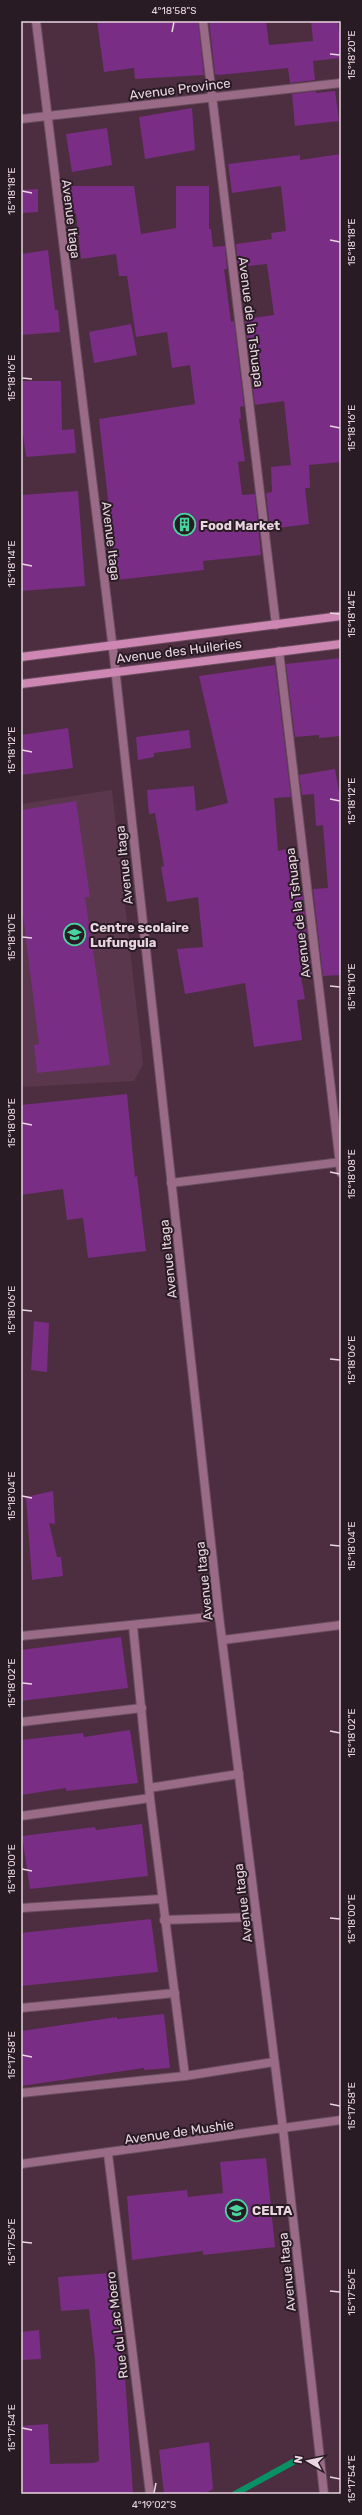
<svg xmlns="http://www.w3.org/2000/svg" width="362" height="2515" viewBox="0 0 362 2515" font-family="Rubik,sans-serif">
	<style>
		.built { fill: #5b374d }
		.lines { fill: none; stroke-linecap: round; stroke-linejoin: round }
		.stream { stroke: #099065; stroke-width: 6 }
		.building { fill: #7a2d84 }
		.minor-casing { stroke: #684c5d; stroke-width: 10 }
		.tertiary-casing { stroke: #684c5d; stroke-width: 10 }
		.secondary-casing { stroke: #684c5d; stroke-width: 10 }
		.minor { stroke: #996b86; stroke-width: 8 }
		.tertiary { stroke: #996b86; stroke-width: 8 }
		.secondary { stroke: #ce86b2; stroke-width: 8 }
		.ticks { fill: none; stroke: #e8d5e0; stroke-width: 1.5 }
		.labels { text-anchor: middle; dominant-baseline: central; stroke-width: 4; stroke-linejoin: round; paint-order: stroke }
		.street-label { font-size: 13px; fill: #e8d5e0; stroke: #291b24 }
		.poi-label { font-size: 13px; font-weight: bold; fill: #e8d5e0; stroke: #291b24; text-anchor: start }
		.neatline { fill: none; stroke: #e8d5e0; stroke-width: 1.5 }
		.ticks-label { font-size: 10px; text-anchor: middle; fill: #e8d5e0 }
	</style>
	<rect width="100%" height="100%" fill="#4c2e40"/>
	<!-- built -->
	<polygon class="built" points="112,790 143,1064 134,1081 21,1087 21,804"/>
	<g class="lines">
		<!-- stream -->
		<polyline class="stream" points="235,2494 293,2462"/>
	</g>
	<!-- building -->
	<g class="building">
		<polygon points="97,21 198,21 204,75 135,79 134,68 104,72"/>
		<polygon points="209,21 266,21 269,45 313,41 311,21 338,21 341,58 313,61 315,80 290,83 288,68 219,75 215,74"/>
		<polygon points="316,91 316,93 335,91 339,121 295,126 292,94"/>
		<polygon points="192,108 195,150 145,159 139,117"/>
		<polygon points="107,128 112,165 72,172 66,134"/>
		<polygon points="341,154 341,462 309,465 310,488 305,488 309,524 270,529 266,493 272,492 271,467 291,465 284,401 255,405 245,319 274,315 267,264 238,267 236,244 272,239 271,233 286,231 281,186 232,193 228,164 300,155 300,160"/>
		<polygon points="70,186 134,186 141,234 176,228 176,186 209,186 209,229 211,229 213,247 225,246 227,269 224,269 231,322 234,321 244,406 240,407 241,419 239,419 245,461 238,462 242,495 255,494 261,555 203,561 204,570 117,580 99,419 195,404 190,365 172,368 167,332 136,337 127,276 119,276 116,254 81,259 76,213 74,213"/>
		<polygon points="38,189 38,212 21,213 21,190"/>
		<polygon points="48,250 55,310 58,310 60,332 21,335 21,254"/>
		<polygon points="131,324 137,355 94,363 89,332"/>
		<polygon points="21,381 61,381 62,430 74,429 76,453 26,457 21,419"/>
		<polygon points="78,491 85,586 21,591 21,495"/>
		<polygon points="341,658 341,736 319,738 319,735 295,737 286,664"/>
		<polygon points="275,665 291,797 274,798 278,851 286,849 293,891 302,890 312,977 301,977 305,999 297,1000 302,1040 254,1047 245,983 185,994 177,949 203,947 198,897 167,902 161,867 164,866 155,813 149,814 147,790 194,786 196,811 228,803 199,676"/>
		<polygon points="68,728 73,768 21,775 21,735"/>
		<polygon points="189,730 191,748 154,753 154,757 138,760 136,737"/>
		<polygon points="335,769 341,803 341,975 323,976 313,889 328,888 323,825 316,826 314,794 302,795 299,775"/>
		<polygon points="76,801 90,897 85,897 110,1065 37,1073 34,1045 39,1044 21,898 21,810"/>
		<polygon points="127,1094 135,1177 137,1176 146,1251 88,1258 83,1218 67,1220 63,1189 21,1195 21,1105"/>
		<polygon points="34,1321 49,1323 47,1372 31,1370"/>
		<polygon points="53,1491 55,1524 49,1523 57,1557 61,1557 63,1576 32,1580 26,1497"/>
		<polygon points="121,1637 128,1688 21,1701 21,1650"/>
		<polygon points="130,1730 138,1783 66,1791 66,1788 21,1795 21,1740 83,1733 84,1737"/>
		<polygon points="142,1824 148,1876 30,1889 22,1836 95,1827 96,1830"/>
		<polygon points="151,1919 158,1972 21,1986 21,1933"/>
		<polygon points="164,2014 170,2068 144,2070 144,2068 21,2086 21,2031 117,2017 117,2019"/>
		<polygon points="266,2158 275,2247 203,2255 203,2251 132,2260 127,2196 187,2190 188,2197 223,2193 220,2162"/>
		<polygon points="110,2273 114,2319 121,2318 133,2493 21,2494 21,2426 48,2424 50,2464 94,2463 99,2461 95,2360 89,2309 61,2311 58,2277"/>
		<polygon points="39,2330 41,2359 21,2360 21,2332"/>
		<polygon points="209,2442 213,2489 204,2494 164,2494 159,2450"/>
	</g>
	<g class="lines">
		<defs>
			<g id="minor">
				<polyline points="203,21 276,625"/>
				<polyline points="21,119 341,83"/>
				<polyline points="279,651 341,1173"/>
				<polyline points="171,1183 341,1162"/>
				<polyline points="133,1626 150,1798 185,2076"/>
				<polyline points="21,1636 219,1616"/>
				<polyline points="223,1640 341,1625"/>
				<polyline points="21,1722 142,1708"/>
				<polyline points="149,1788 239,1774"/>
				<polyline points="21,1816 150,1798"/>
				<polyline points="21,1908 161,1899"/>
				<polyline points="164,1920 256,1917"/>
				<polyline points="21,2008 175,1993"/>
				<polyline points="21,2093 185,2076 274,2062"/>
				<polyline points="108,2154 150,2494"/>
			</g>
			<g id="tertiary">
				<polyline points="36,21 114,658 219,1616 283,2129 324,2494"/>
				<polyline points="21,2164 341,2120"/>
			</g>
			<g id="secondary">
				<polyline points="21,657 341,616"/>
				<polyline points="21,684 341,644"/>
			</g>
		</defs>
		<!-- minor casing -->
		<use href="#minor" class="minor-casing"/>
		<!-- tertiary casing -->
		<use href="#tertiary" class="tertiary-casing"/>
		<!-- secondary casing -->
		<use href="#secondary" class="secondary-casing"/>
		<!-- minor -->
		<use href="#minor" class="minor"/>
		<!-- tertiary -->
		<use href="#tertiary" class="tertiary"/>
		<!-- secondary -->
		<use href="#secondary" class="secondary"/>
	</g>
	<!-- ticks -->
	<path class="ticks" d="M172 32 174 22M330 54 340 55M22 191 32 193M330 240 340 242M22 378 32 379M330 426 340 428M22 564 32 566M330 613 340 614M22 750 32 752M330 799 340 801M22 937 32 938M330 986 340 987M22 1123 32 1125M330 1172 340 1174M22 1310 32 1311M330 1359 340 1360M22 1496 32 1498M330 1545 340 1546M22 1683 32 1684M330 1731 340 1733M22 1869 32 1871M330 1918 340 1919M22 2055 32 2057M330 2104 340 2106M22 2242 32 2243M330 2291 340 2292M22 2428 32 2430M330 2477 340 2479M154 2493 156 2483"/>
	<!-- icons -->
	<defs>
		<symbol id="building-ring" viewBox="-11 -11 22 22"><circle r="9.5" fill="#291b24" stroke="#48d49d" stroke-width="1.5"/><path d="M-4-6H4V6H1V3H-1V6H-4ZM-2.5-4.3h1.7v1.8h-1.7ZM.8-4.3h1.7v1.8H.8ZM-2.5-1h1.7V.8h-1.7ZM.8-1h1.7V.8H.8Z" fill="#48d49d"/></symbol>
		<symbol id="school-ring" viewBox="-11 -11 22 22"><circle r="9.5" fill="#291b24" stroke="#48d49d" stroke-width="1.5"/><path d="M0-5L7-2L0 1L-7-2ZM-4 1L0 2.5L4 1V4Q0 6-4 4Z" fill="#48d49d"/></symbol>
		<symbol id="university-ring" viewBox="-11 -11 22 22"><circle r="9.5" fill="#291b24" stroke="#48d49d" stroke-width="1.5"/><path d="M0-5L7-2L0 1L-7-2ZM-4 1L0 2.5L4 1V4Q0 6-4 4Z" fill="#48d49d"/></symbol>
	</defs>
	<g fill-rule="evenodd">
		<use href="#building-ring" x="172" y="512" width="25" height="25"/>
		<use href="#school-ring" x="62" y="922" width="25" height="25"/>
		<use href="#university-ring" x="224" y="2198" width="25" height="25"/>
	</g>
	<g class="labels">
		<!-- street labels -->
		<g class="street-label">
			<text transform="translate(180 89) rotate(-7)">Avenue Province</text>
			<text transform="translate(71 219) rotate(83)">Avenue Itaga</text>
			<text transform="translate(251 322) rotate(83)">Avenue de la Tshuapa</text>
			<text transform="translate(111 541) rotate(83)">Avenue Itaga</text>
			<text transform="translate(179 651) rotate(-7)">Avenue des Huileries</text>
			<text transform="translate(124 865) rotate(-96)">Avenue Itaga</text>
			<text transform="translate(298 913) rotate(-97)">Avenue de la Tshuapa</text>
			<text transform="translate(168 1259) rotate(-96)">Avenue Itaga</text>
			<text transform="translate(204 1581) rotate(-96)">Avenue Itaga</text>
			<text transform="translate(243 1903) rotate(-97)">Avenue Itaga</text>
			<text transform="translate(179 2132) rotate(-8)">Avenue de Mushie</text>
			<text transform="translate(287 2272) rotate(-96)">Avenue Itaga</text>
			<text transform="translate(117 2325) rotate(-97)">Rue du Lac Moero</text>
		</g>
		<!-- poi labels -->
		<g class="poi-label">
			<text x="200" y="525">Food Market</text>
			<text x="90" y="927">Centre scolaire<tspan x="90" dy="15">Lufungula</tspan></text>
			<text x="252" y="2210">CELTA</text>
		</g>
	</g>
	<!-- border -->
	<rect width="362" height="2515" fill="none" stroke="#291b24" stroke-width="44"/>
	<!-- north arrow -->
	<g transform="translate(308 2461) rotate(279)" stroke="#291b24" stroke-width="3" paint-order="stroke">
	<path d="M0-3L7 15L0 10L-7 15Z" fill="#e8d5e0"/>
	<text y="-6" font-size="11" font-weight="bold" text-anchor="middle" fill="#e8d5e0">N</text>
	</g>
	<rect x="22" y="22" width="318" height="2471" class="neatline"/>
	<g class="ticks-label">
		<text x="174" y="14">4°18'58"S</text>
		<text transform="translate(351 55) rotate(-90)" y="4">15°18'20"E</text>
		<text transform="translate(11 191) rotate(-90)" y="4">15°18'18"E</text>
		<text transform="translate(351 242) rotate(-90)" y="4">15°18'18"E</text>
		<text transform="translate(11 378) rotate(-90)" y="4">15°18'16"E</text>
		<text transform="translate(351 428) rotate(-90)" y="4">15°18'16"E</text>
		<text transform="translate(11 564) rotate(-90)" y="4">15°18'14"E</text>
		<text transform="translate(351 614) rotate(-90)" y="4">15°18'14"E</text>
		<text transform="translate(11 750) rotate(-90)" y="4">15°18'12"E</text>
		<text transform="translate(351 801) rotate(-90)" y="4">15°18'12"E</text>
		<text transform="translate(11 937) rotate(-90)" y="4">15°18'10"E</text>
		<text transform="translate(351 987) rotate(-90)" y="4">15°18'10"E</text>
		<text transform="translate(11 1123) rotate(-90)" y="4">15°18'08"E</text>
		<text transform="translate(351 1174) rotate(-90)" y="4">15°18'08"E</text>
		<text transform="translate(11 1310) rotate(-90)" y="4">15°18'06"E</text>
		<text transform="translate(351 1360) rotate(-90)" y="4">15°18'06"E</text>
		<text transform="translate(11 1496) rotate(-90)" y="4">15°18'04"E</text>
		<text transform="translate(351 1546) rotate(-90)" y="4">15°18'04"E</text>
		<text transform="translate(11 1683) rotate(-90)" y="4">15°18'02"E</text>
		<text transform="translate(351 1733) rotate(-90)" y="4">15°18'02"E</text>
		<text transform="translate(11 1869) rotate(-90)" y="4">15°18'00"E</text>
		<text transform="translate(351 1919) rotate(-90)" y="4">15°18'00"E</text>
		<text transform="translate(11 2055) rotate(-90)" y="4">15°17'58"E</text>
		<text transform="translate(351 2106) rotate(-90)" y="4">15°17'58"E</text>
		<text transform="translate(11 2242) rotate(-90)" y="4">15°17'56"E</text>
		<text transform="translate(351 2292) rotate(-90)" y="4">15°17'56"E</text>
		<text transform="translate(11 2428) rotate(-90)" y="4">15°17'54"E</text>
		<text transform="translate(351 2479) rotate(-90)" y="4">15°17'54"E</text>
		<text x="154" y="2508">4°19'02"S</text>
	</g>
</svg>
